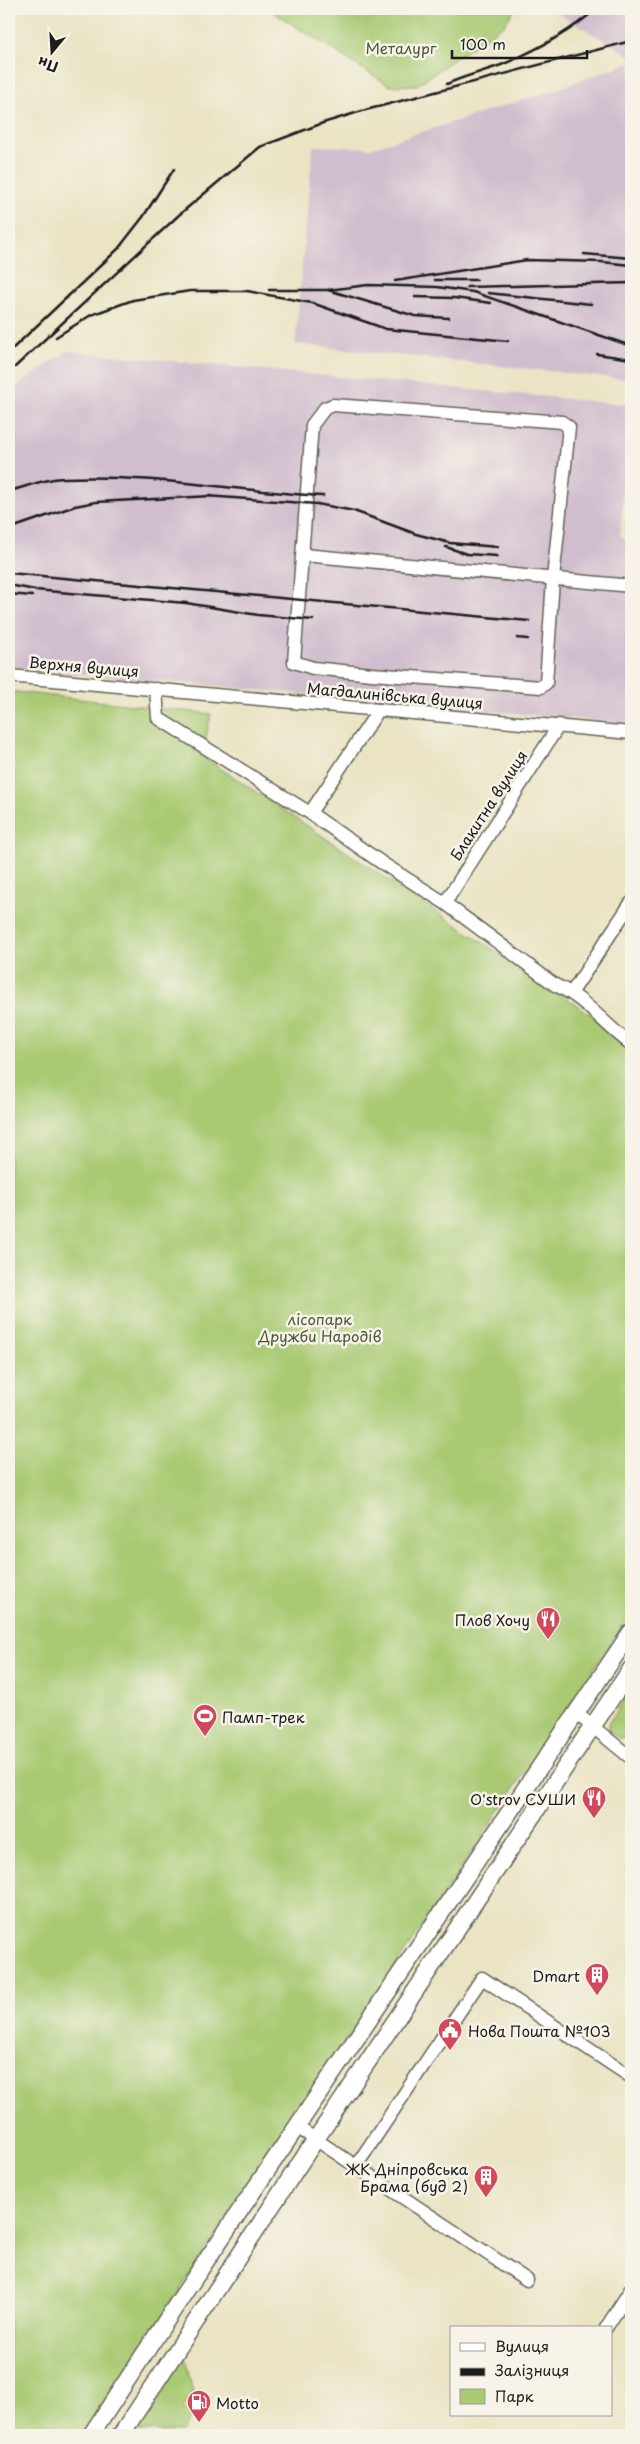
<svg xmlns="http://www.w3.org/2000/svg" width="640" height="2444" viewBox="0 0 640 2444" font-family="'Playpen Sans',sans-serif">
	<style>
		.industrial { fill: #d0bdcd }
		.green { fill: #a9ca73; stroke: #627348 }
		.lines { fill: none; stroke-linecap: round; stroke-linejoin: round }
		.minor-casing { stroke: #646257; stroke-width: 15 }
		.major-casing { stroke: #646257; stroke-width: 19 }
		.minor { stroke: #fff; stroke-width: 12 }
		.major { stroke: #fff; stroke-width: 16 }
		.rail { stroke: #1c1c1c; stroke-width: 2.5 }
		.labels { text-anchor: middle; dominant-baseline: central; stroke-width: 5; stroke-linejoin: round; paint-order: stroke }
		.park-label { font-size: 15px; fill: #4d593a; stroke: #f7f3e8 }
		.street-label { font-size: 15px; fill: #1c1c1c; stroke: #f7f3e8 }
		.poi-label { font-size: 15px; fill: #1c1c1c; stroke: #f7f3e8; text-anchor: end }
	</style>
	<rect width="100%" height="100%" fill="#f7f3e8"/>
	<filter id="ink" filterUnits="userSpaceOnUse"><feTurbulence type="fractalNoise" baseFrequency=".02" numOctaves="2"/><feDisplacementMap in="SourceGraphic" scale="10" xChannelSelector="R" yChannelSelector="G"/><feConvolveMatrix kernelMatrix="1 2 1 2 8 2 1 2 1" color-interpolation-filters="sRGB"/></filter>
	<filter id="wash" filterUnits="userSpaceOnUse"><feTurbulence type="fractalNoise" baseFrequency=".0096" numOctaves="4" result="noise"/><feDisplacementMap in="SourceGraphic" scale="20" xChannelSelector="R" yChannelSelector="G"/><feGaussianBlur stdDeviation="1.12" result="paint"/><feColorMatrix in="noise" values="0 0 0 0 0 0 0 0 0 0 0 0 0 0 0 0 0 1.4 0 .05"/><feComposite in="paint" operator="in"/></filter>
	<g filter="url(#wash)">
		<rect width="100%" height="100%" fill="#eae4c5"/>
		<!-- industrial -->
		<g class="industrial">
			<polygon points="551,9 631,9 631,56"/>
			<polygon points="631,62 631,380 295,344 313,146 371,148 557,89"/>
			<polygon points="68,351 631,405 620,534 631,547 631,724 9,667 9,391"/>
		</g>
		<!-- green -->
		<g class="green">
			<polygon points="268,9 515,9 504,25 417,85 390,86"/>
			<polygon points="9,691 211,714 202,756 631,1041 631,1613 83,2435 9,2435"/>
			<polygon points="631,1689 631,1736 619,1738 609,1732 608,1724"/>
			<polygon points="184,2354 193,2392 183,2409 187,2411 195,2399 195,2412 181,2432 134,2431"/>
		</g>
	</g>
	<g filter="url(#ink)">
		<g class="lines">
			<defs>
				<g id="minor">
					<polygon points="333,405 562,422 569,427 553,579 546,683 541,687 372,674 313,668 294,662 312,425 325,408"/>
					<polyline points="304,555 631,586"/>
					<polyline points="9,676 631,733"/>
					<path d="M156 689 158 718 310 813 382 863 445 903 555 985C586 998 604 1025 631 1044"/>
					<polyline points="310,813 378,711"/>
					<polyline points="445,903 559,725"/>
					<polyline points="572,992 631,903"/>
					<polyline points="576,1713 631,1758"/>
					<polyline points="297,2127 527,2280"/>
					<polyline points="356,2166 482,1978 631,2077"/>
					<polyline points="606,2328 631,2289"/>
				</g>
				<g id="major">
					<polyline points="91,2435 183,2295 631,1632"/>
					<polyline points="121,2435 316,2139 631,1669"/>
				</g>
			</defs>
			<!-- minor casing -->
			<use href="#minor" class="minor-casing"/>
			<!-- major casing -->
			<use href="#major" class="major-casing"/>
			<!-- minor -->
			<use href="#minor" class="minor"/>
			<!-- major -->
			<use href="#major" class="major"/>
			<!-- rail -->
			<g class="rail">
				<path d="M447 84C466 75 487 71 506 63 536 50 571 31 596 9"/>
				<polyline points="584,254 631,258"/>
				<polyline points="435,280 477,280"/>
				<polyline points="395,281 527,260 602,262 631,265"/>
				<polyline points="467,287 631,283"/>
				<polyline points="269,290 328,290 415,316 449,318"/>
				<polyline points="328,290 368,285 437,287 473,292 631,346"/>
				<polyline points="488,293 591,304"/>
				<polyline points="415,297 454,298 491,303"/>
				<polyline points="56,337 91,315 133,300 190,291 247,291 312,303 386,329 508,341"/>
				<polyline points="9,352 118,249 143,217 174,169"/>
				<polyline points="597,354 631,359"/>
				<polyline points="15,367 180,214 260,147 323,123 362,111 631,41"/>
				<path d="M9 491C26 487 46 478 64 478 150 474 237 491 323 496"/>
				<polyline points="206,496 317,504 354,511 416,534 450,543 498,547"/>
				<polyline points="9,529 75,506 96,502 212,496"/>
				<polyline points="446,547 467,554 497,556"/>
				<polyline points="9,573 529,621"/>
				<polyline points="9,585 35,590 186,603 258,615 313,620"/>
				<polyline points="9,594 32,596"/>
				<polyline points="517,638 528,639"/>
			</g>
		</g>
	</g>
	<!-- icons -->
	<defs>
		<symbol id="restaurant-pin" viewBox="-11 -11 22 30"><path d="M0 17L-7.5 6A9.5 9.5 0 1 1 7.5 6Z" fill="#d1495b" stroke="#f7f3e8"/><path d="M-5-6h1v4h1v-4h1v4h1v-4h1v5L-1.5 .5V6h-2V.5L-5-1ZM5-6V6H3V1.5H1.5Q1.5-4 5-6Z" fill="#fff"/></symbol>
		<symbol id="stadium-pin" viewBox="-11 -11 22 30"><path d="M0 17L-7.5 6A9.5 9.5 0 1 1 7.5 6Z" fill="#d1495b" stroke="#f7f3e8"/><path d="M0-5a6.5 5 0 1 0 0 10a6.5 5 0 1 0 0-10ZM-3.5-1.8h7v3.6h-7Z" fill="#fff"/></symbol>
		<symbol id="building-pin" viewBox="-11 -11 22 30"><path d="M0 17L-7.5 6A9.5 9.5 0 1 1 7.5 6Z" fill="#d1495b" stroke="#f7f3e8"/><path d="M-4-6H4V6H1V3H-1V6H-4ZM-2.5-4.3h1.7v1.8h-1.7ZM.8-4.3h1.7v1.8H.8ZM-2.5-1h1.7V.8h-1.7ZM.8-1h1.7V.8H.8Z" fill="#fff"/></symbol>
		<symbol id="civic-pin" viewBox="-11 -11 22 30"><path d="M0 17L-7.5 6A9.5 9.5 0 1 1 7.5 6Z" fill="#d1495b" stroke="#f7f3e8"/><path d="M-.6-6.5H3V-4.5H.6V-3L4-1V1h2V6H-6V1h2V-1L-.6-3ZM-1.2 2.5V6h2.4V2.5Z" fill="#fff"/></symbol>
		<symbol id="fuel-pin" viewBox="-11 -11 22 30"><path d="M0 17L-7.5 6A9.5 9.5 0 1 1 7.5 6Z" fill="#d1495b" stroke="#f7f3e8"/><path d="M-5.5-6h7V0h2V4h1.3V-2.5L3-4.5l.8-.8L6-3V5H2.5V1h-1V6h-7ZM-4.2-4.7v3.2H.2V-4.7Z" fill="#fff"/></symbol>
	</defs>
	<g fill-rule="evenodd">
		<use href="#restaurant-pin" x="534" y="1605" width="28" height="38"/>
		<use href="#stadium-pin" x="191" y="1702" width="28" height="38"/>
		<use href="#restaurant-pin" x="580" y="1784" width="28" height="38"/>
		<use href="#building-pin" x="583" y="1961" width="28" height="38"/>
		<use href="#civic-pin" x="436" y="2016" width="28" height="38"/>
		<use href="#building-pin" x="472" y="2163" width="28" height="38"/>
		<use href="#fuel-pin" x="185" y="2388" width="28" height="38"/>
	</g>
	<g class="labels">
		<!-- park labels -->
		<g class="park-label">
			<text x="401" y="47">Металург</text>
			<text x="320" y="1318">лісопарк<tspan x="320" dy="17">Дружби Народів</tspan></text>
		</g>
		<!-- street labels -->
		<g class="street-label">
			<text transform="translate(84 666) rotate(5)">Верхня вулиця</text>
			<text transform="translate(395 695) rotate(5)">Магдалинівська вулиця</text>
			<text transform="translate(488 805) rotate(-57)">Блакитна вулиця</text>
		</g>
		<!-- poi labels -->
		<g class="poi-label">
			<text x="530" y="1619">Плов Хочу</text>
			<text x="222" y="1716" text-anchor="start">Памп-трек</text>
			<text x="576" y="1798">O'strov СУШИ</text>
			<text x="580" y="1975">Dmart</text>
			<text x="468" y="2030" text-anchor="start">Нова Пошта №103</text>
			<text x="468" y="2168">ЖК Дніпровська<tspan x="468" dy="17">Брама (буд 2)</tspan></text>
			<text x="216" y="2402" text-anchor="start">Motto</text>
		</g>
	</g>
	<!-- margin -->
	<rect width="640" height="2444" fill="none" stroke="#f7f3e8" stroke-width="30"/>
	<!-- legend -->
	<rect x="450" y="2326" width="162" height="90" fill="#f7f3e8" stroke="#9f9d96"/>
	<rect x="460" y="2343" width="25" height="8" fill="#ffffff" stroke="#9f9d96"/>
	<text x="495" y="2352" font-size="15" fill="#1c1c1c">Вулиця</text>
	<rect x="460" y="2368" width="25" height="8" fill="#1c1c1c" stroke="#9f9d96"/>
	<text x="495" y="2376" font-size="15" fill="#1c1c1c">Залізниця</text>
	<rect x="460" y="2389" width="25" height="15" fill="#a9ca73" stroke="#9f9d96"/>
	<text x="495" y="2402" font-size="15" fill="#1c1c1c">Парк</text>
	<!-- north arrow -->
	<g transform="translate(52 52) rotate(198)" stroke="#f7f3e8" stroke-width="4" paint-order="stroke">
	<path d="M0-4L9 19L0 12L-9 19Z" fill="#1c1c1c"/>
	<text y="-8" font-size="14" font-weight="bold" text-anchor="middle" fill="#1c1c1c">Пн</text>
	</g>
	<!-- scale -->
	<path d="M452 50v8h135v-8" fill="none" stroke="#1c1c1c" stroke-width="2.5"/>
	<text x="460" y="50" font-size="15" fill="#1c1c1c" stroke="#f7f3e8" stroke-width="4" paint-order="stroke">100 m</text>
</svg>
